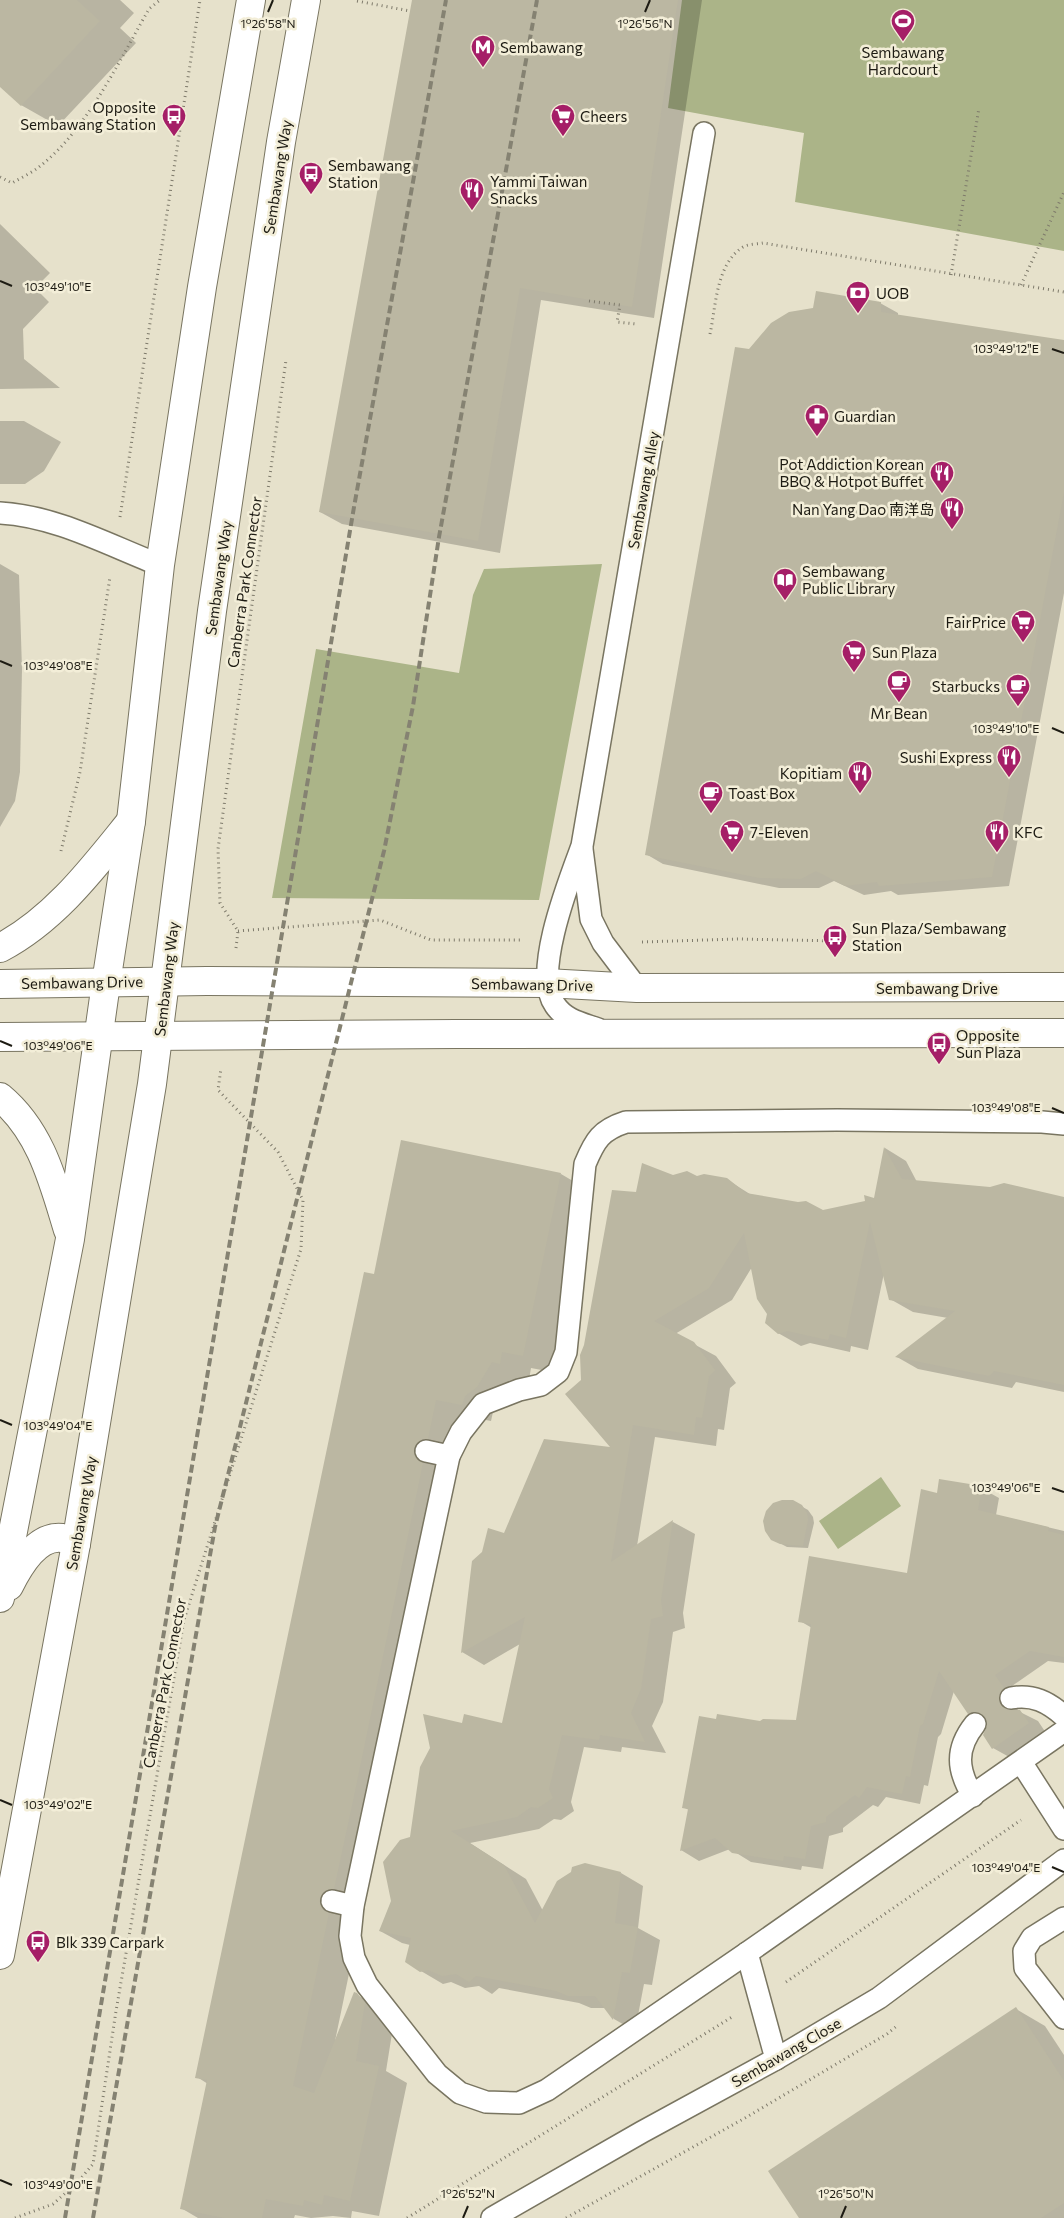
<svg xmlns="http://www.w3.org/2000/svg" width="1064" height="2218" viewBox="0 0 1064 2218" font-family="Commissioner,'Noto Sans SC',sans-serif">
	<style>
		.green { fill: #abb488 }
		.shadow { fill: #0003 }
		.building { fill: #bbb7a2 }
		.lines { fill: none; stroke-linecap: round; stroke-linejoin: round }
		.lane-casing { stroke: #797561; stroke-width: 24 }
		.secondary-casing { stroke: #797561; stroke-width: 30 }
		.primary-casing { stroke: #797561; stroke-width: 30 }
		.path { stroke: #7e7a6b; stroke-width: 3; stroke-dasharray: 1 4; stroke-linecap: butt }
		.lane { stroke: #fff; stroke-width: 21 }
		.secondary { stroke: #fff; stroke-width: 28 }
		.primary { stroke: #fff; stroke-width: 28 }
		.rail { stroke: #858272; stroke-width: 4; stroke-dasharray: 8 4; stroke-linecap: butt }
		.ticks { fill: none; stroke: #1d1b13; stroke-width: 2 }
		.labels { text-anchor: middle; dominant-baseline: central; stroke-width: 5; stroke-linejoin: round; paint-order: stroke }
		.poi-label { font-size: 15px; fill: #1d1b13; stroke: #f3eed8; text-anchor: start }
		.street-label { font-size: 15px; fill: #1d1b13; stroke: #f3eed8 }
		.ticks-label { font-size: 12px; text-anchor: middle; fill: #1d1b13; stroke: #f3eed8; stroke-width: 5; stroke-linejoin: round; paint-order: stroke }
	</style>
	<rect width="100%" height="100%" fill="#e6e1cb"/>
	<!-- green -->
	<g class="green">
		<polygon points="682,0 1064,0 1064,251 795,202 804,133 668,108"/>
		<polygon points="602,564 539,900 272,898 316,649 459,673 473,595 484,569"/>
		<polygon points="881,1477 901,1506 838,1549 819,1521"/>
	</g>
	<!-- shadow -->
	<g class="shadow">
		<polygon points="0,0 120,0 134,13 120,28 136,43 58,126 21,105 0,85"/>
		<polygon points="414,0 702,0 654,318 541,300 500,553 342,524 320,512"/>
		<polygon points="0,224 50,273 35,288 49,302 23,329 24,359 60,388 0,389"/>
		<polygon points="880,303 898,313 898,316 1064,342 1064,593 1009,886 898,895 891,891 864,895 834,881 819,888 779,888 663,864 646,854 750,350"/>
		<polygon points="0,421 24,421 61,442 44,471 25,484 0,484"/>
		<polygon points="0,564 19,575 22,669 20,772 15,801 0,827"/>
		<polygon points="885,1148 906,1161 917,1182 1064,1198 1064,1392 1016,1382 1012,1388 918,1369 897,1357 948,1318 913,1312 890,1299 884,1273 868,1350 851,1346 850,1352 810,1343 801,1346 778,1333 768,1314 752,1267 732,1300 675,1334 716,1356 736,1383 730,1388 724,1430 718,1429 716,1446 655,1437 637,1546 673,1522 695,1534 683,1613 685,1628 673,1632 663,1702 652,1726 666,1753 622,1747 621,1752 584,1747 571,1802 574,1811 561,1820 554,1819 539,1829 470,1843 526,1879 543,1911 621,1873 643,1886 638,1928 660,1940 652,1985 644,1984 635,2031 614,2019 606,2008 591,2008 579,2003 499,1988 492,1994 479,1986 465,1988 451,1982 443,1984 421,1971 410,1945 402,1943 380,1931 392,1902 411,1838 463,1725 503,1724 520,1644 484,1665 462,1652 474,1562 613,1449 583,1381 637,1193 673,1177 726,1179 753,1196 823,1212 875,1200"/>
		<polygon points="561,1174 590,1191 552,1372 531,1368 529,1380 522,1378 506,1403 493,1412 491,1421 465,1416 335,2041 355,1994 384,2010 394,2021 386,2071 407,2083 379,2216 352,2211 351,2218 333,2216 311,2218 295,2215 294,2218 198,2218 181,2208 208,2084 197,2077 375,1276"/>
		<polygon points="981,1488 999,1498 996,1515 1064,1531 1064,1663 1048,1661 1012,1686 1021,1699 1017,1704 1018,1711 1038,1721 1046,1733 1011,1758 993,1748 987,1723 969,1713 954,1691 941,1734 938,1737 928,1786 924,1785 920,1804 886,1797 878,1807 873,1805 843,1828 843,1832 829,1836 823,1869 802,1866 801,1870 751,1862 730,1849 699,1861 681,1850 689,1810 683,1807 718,1720 797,1722 812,1628 800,1621 908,1574 938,1494"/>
		<polygon points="792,1501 808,1510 813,1517 814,1523 808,1548 787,1547 772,1539"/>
		<polygon points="1016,2009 1045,2026 1064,2055 1064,2218 801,2218"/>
	</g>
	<!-- building -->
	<g class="building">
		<polygon points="0,0 77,0 100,21 21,106 0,87"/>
		<polygon points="412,0 678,0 632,307 520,288 478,541 319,512"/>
		<polygon points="816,291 881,302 881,312 1064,340 1064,492 992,877 879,886 877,882 845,886 816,871 801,879 760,878 645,855 735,347 749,349 771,323 789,312 813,308"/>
		<polygon points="401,1140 561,1173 523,1356 502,1352 500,1364 492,1362 477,1387 465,1396 462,1405 436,1400 428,1439 422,1439 414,1448 414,1455 423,1463 354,1796 334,1889 323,1892 320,1899 323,1910 329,1913 293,2086 314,2093 354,1992 357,1993 365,2003 356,2061 379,2066 350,2201 324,2195 322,2205 304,2200 303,2206 266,2199 262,2218 225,2218 180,2209 207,2080 195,2078 364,1272 374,1274"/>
		<polygon points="884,1147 902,1179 990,1187 1004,1183 1064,1197 1064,1385 994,1371 989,1376 895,1357 955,1311 889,1300 870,1222 846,1338 830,1334 828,1340 787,1331 778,1334 765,1323 767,1314 757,1299 744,1233 709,1288 654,1321 694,1342 715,1370 709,1376 702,1418 696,1417 694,1435 633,1425 611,1562 673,1520 661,1600 663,1616 651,1619 641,1689 631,1713 645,1742 600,1735 599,1740 562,1735 549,1789 553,1798 538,1808 531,1807 517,1817 451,1831 504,1865 535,1923 557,1881 571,1872 572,1867 585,1863 621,1872 615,1923 638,1927 630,1973 622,1972 613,2020 595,1996 568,1996 556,1991 476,1976 469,1982 456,1974 442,1976 428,1970 420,1972 405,1962 411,1938 379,1931 391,1901 383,1862 400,1840 410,1837 420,1767 430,1748 423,1714 462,1723 464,1714 502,1723 525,1617 461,1653 472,1561 482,1552 488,1528 504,1533 544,1439 610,1447 565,1394 581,1380 580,1355 584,1345 612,1190 636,1192 642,1163 673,1175 687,1171 697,1176 704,1174 727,1178 746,1193 798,1202 806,1201 823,1210 865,1201 864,1195 874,1198"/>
		<polygon points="939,1479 982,1486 978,1510 1049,1527 1048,1531 1064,1535 1064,1657 1030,1651 995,1675 1004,1688 999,1694 1001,1705 1007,1710 1020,1710 1029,1723 992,1749 983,1735 987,1726 986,1718 977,1712 968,1714 939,1671 923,1724 920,1726 910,1777 906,1776 902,1794 867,1787 859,1798 855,1795 826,1817 826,1822 811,1826 805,1859 784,1856 783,1861 732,1853 715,1838 680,1851 688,1809 682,1808 699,1716 716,1719 717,1714 760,1721 763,1719 796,1720 811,1624 798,1622 809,1556 907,1573 921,1489 937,1493"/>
		<polygon points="782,1500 793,1500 802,1505 807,1513 808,1520 803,1546 780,1544 771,1540 765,1531 763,1521 766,1511 773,1503"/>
		<polygon points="1016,2007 1064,2081 1064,2203 1041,2218 799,2218 768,2171"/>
	</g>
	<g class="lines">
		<defs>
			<g id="lane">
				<path d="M0 513C56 516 108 545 160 565"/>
				<polyline points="582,849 591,919 603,943 637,988"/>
				<path d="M598 1029C581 1023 565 1020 555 1005 532 974 569 881 582 846L704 133"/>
				<path d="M1064 1124 1042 1122 837 1120 626 1122C601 1130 595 1140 585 1164L566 1352 558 1372 541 1385 519 1390 483 1404 461 1432 449 1456 353 1906 350 1936 354 1958 367 1985 437 2074 460 2093 486 2102 519 2103 547 2090 747 1953 1064 1731"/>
				<polyline points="426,1451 449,1456"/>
				<path d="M1011 1698C1033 1694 1048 1702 1064 1716"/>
				<polyline points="1021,1762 1064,1829"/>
				<path d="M973 1796C957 1770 955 1749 975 1724"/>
				<polyline points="332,1901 353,1906"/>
				<polyline points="1064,1918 1032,1938 1024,1951 1025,1968 1064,2018"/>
				<polyline points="747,1953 776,2059"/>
				<polyline points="492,2218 642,2132 776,2059 879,1998 1064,1860"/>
			</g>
			<g id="secondary">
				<polyline points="0,984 207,981 546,983 637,988 1064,987"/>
				<polyline points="0,1037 456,1034 1064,1033"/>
			</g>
			<g id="primary">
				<path d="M0 948C55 919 93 868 131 821"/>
				<path d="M0 1097C41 1131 53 1181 68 1230"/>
				<path d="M9 1586C18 1568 36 1535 62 1538 66 1539 72 1542 76 1544"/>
				<polyline points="0,1598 70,1239 106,983 131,821 160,565 202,287 251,0"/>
				<polyline points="0,1955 76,1544 152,1084 212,611 281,142 306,0"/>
			</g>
		</defs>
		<!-- lane casing -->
		<use href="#lane" class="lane-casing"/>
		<!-- secondary casing -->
		<use href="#secondary" class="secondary-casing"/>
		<!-- primary casing -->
		<use href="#primary" class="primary-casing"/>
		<!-- path -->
		<g class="path">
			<polyline points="357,1 410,11"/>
			<path d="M0 177 12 183C21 178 31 173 39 167 87 130 119 61 149 9L160 0"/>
			<polyline points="951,275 979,108"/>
			<polyline points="1021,285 1064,192"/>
			<polyline points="589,301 620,305 617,322 637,324"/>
			<path d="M710 334C716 306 716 264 743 247 748 244 757 244 763 243L1064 292"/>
			<polyline points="120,517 200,0"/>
			<polyline points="61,851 80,772 110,577"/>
			<polyline points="238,931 380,920 431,940 521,940"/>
			<polyline points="642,942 737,939 839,941"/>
			<polyline points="236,948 238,931 220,903 218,849 286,360"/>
			<polyline points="786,1982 1021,1820"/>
			<polyline points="15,2218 53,2204 77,2183 93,2164 116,2011 184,1620 301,1249 303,1200 278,1152 218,1090 221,1068"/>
			<polyline points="407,2218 732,2017"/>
			<polyline points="566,2218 745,2118 887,2034 898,2025"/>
		</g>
		<!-- lane -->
		<use href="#lane" class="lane"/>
		<!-- secondary -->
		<use href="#secondary" class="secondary"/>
		<!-- primary -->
		<use href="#primary" class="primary"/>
		<!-- rail -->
		<g class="rail">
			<polyline points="65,2218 354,507 446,0"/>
			<polyline points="93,2218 215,1527 384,851 413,706 439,537 537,0"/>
		</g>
	</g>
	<!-- ticks -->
	<path class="ticks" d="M268 12 273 0M645 12 650 0M0 281 12 286M1052 349 1064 353M0 661 12 666M1052 728 1064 733M0 1041 12 1046M1052 1108 1064 1113M0 1420 12 1425M1052 1488 1064 1492M0 1800 12 1805M1052 1867 1064 1872M0 2180 12 2185M463 2218 468 2206M841 2218 846 2206"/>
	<!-- icons -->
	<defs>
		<symbol id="stadium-pin" viewBox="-11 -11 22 30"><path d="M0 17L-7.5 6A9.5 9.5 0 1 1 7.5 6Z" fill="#a51e67" stroke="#f3eed8"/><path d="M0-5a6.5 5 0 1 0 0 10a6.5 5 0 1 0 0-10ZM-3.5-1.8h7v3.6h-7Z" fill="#fff"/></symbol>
		<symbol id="metro-pin" viewBox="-11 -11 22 30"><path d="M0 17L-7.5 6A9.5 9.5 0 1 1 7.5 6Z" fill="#a51e67" stroke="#f3eed8"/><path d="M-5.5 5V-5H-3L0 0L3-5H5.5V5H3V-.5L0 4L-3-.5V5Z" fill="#fff"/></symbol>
		<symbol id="bus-pin" viewBox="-11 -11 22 30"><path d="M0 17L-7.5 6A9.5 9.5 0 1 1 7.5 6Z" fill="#a51e67" stroke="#f3eed8"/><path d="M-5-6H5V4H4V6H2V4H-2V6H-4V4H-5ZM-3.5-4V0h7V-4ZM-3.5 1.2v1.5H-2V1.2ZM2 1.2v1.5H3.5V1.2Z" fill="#fff"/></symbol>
		<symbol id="supermarket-pin" viewBox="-11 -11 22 30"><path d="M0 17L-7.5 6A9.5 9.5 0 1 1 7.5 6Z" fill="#a51e67" stroke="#f3eed8"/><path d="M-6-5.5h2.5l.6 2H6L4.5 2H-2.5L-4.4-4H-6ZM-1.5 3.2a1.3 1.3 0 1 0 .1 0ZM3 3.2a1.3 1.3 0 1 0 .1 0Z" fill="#fff"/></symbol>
		<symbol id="restaurant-pin" viewBox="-11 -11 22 30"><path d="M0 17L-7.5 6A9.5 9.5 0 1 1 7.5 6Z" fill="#a51e67" stroke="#f3eed8"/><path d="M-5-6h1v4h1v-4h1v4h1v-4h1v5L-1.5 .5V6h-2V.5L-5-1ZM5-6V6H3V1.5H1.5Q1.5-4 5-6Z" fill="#fff"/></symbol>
		<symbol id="bank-pin" viewBox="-11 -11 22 30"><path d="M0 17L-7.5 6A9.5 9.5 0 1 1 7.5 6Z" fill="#a51e67" stroke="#f3eed8"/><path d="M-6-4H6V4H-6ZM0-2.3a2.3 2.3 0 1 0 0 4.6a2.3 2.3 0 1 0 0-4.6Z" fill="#fff"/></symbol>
		<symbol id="pharmacy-pin" viewBox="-11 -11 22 30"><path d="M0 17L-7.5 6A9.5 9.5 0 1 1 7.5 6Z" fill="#a51e67" stroke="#f3eed8"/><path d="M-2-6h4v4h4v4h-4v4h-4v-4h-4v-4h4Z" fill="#fff"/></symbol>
		<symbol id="library-pin" viewBox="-11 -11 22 30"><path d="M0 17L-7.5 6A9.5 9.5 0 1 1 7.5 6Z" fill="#a51e67" stroke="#f3eed8"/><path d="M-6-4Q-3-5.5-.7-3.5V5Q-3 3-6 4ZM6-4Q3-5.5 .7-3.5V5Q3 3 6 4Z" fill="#fff"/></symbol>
		<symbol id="cafe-pin" viewBox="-11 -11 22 30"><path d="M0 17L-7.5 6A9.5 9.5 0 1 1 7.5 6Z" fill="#a51e67" stroke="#f3eed8"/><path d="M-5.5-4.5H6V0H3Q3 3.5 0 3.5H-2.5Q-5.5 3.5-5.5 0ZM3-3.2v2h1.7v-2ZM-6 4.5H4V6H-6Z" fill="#fff"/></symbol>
	</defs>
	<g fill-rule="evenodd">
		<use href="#stadium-pin" x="889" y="7" width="28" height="38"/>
		<use href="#metro-pin" x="469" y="33" width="28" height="38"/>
		<use href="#bus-pin" x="160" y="102" width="28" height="38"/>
		<use href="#supermarket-pin" x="549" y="102" width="28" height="38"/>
		<use href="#bus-pin" x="297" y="160" width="28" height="38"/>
		<use href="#restaurant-pin" x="458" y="176" width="28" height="38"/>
		<use href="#bank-pin" x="844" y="279" width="28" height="38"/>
		<use href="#pharmacy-pin" x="803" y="402" width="28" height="38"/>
		<use href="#restaurant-pin" x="928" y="459" width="28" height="38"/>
		<use href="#restaurant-pin" x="938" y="495" width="28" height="38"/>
		<use href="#library-pin" x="771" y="566" width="28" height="38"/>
		<use href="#supermarket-pin" x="1009" y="608" width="28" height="38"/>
		<use href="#supermarket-pin" x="840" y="638" width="28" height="38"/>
		<use href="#cafe-pin" x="885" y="668" width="28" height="38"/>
		<use href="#cafe-pin" x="1004" y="672" width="28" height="38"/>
		<use href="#restaurant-pin" x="995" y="743" width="28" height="38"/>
		<use href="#restaurant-pin" x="846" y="759" width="28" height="38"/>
		<use href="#cafe-pin" x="697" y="779" width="28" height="38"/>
		<use href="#supermarket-pin" x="718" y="818" width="28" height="38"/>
		<use href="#restaurant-pin" x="983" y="818" width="28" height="38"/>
		<use href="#bus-pin" x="821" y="923" width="28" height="38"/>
		<use href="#bus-pin" x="925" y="1030" width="28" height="38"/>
		<use href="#bus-pin" x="24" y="1928" width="28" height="38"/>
	</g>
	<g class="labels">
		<!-- poi labels -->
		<g class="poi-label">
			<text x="500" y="47">Sembawang</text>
			<text x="903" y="52" text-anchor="middle">Sembawang<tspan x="903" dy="17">Hardcourt</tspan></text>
			<text x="156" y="107" text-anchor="end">Opposite<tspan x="156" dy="17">Sembawang Station</tspan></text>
			<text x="580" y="116">Cheers</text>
			<text x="328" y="165">Sembawang<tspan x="328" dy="17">Station</tspan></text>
			<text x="490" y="181">Yammi Taiwan<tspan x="490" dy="17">Snacks</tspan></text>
			<text x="876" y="293">UOB</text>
			<text x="834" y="416">Guardian</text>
			<text x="924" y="464" text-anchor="end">Pot Addiction Korean<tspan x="924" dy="17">BBQ &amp; Hotpot Buffet</tspan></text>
			<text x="934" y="509" text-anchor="end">Nan Yang Dao 南洋岛</text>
			<text x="802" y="571">Sembawang<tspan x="802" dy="17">Public Library</tspan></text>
			<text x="1006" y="622" text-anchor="end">FairPrice</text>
			<text x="872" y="652">Sun Plaza</text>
			<text x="1000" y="686" text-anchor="end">Starbucks</text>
			<text x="899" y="713" text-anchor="middle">Mr Bean</text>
			<text x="992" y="757" text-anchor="end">Sushi Express</text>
			<text x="842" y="773" text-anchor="end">Kopitiam</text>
			<text x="728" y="793">Toast Box</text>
			<text x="750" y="832">7-Eleven</text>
			<text x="1014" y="832">KFC</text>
			<text x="852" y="928">Sun Plaza/Sembawang<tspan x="852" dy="17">Station</tspan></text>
			<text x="956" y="1035">Opposite<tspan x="956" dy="17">Sun Plaza</tspan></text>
			<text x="56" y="1942">Blk 339 Carpark</text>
		</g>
		<!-- street labels -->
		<g class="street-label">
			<text transform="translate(277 177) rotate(-81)">Sembawang Way</text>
			<text transform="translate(643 490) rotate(-80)">Sembawang Alley</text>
			<text transform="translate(218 578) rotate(-82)">Sembawang Way</text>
			<text transform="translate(244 582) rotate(-82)">Canberra Park Connector</text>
			<text transform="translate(166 979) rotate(-83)">Sembawang Way</text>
			<text transform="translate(82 982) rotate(-1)">Sembawang Drive</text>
			<text transform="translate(532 984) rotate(1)">Sembawang Drive</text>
			<text x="937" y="988">Sembawang Drive</text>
			<text transform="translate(81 1513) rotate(-80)">Sembawang Way</text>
			<text transform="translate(164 1683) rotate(-79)">Canberra Park Connector</text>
			<text transform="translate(786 2052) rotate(-30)">Sembawang Close</text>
		</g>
	</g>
	<g class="ticks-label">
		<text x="268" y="28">1°26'58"N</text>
		<text x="645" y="28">1°26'56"N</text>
		<text x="58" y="291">103°49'10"E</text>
		<text x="1006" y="353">103°49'12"E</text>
		<text x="58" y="670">103°49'08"E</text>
		<text x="1006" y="733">103°49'10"E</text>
		<text x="58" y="1050">103°49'06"E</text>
		<text x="1006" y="1112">103°49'08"E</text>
		<text x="58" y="1430">103°49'04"E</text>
		<text x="1006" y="1492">103°49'06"E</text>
		<text x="58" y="1809">103°49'02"E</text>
		<text x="1006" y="1872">103°49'04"E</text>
		<text x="58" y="2189">103°49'00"E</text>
		<text x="468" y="2198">1°26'52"N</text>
		<text x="846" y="2198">1°26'50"N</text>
	</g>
</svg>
